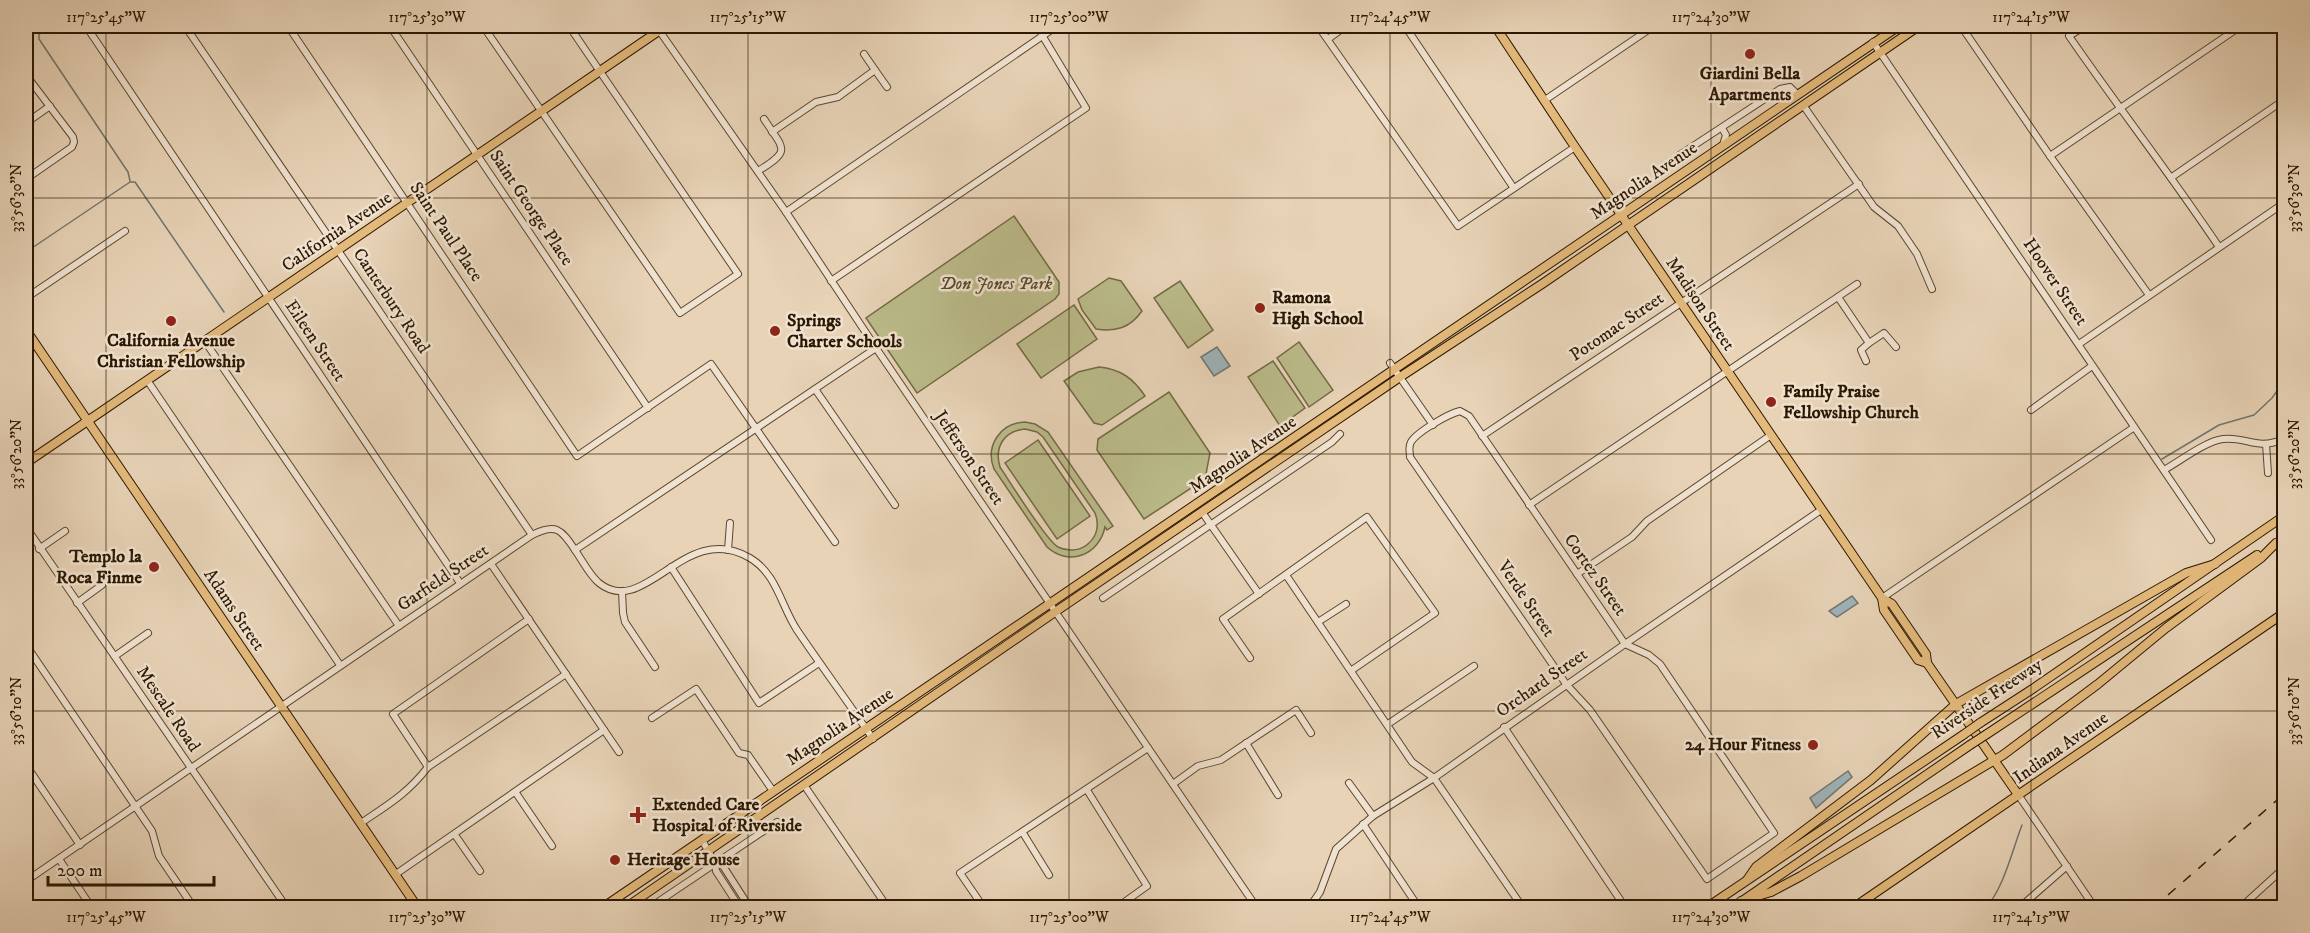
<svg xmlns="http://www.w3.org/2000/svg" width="2310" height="933" viewBox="0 0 2310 933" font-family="'IM FELL DW Pica',serif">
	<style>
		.green { fill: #bbbb8a; stroke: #736a46; stroke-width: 1.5; fill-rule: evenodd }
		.water { fill: #9eb4bb; stroke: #707671; stroke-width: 1.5 }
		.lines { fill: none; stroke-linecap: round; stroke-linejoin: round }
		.stream { stroke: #707671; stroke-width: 1.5 }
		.minor-casing { stroke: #5a472e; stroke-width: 8 }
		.major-casing { stroke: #2b1801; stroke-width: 10 }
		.highway-casing { stroke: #2b1801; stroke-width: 10 }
		.minor { stroke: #f0e2d0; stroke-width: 6 }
		.major { stroke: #e4ba7c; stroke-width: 8 }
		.highway { stroke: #e4ba7c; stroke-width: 8 }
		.rail { stroke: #2b1801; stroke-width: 1.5; stroke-dasharray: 10 10; stroke-linecap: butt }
		.highway-bridge-casing { stroke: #2b1801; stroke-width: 10; stroke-linecap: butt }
		.highway-bridge { stroke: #e4ba7c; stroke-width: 8 }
		.ticks { fill: none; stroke: #2b1801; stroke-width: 1.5; stroke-opacity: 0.45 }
		.poi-dot { fill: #8f2418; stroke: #f0e2d0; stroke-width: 2 }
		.labels { text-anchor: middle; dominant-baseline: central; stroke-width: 5; stroke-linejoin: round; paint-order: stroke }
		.poi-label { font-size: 18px; font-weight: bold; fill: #2b1801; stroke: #f0e2d0; text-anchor: start }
		.street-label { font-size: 18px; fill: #2b1801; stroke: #f0e2d0 }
		.park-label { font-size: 18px; font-style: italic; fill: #56492a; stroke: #f0e2d0 }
		.neatline { fill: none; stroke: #2b1801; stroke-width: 2 }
		.ticks-label { font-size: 15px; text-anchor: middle; fill: #2b1801 }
	</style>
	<rect width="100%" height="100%" fill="#e8d3b7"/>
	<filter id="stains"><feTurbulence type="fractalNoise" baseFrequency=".00333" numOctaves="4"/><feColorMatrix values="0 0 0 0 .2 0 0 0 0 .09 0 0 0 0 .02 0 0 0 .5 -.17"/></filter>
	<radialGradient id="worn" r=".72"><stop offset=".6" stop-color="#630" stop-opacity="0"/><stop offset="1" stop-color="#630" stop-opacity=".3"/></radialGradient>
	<!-- green -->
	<g class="green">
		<polygon points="1014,216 1059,282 1059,294 1055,299 917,393 866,318"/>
		<path d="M1109 278 1121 281 1142 311C1130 328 1116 332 1096 329L1082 310 1078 299Z"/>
		<polygon points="1180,281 1213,330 1188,348 1154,298"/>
		<polygon points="1074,305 1097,339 1041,378 1017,344"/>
		<polygon points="1299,342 1333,390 1309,407 1277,358"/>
		<polygon points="1273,361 1305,408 1280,426 1248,377"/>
		<path d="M1099 367C1120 369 1133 378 1145 396L1102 425 1094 423 1064 381 1078 372Z"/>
		<polygon points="1169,392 1210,453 1205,479 1144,519 1097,450 1098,439"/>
		<path d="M1025 422 1035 424 1048 432 1113 526 1107 530 1105 527C1099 555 1069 567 1047 547L994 469C985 446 1000 423 1025 422ZM1025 429 1037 432 1043 437 1095 513C1099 523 1098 535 1089 543 1081 551 1068 552 1058 547 1047 541 1009 481 1000 467 994 447 1004 431 1025 429Z"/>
		<polygon points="1038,440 1090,516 1057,539 1005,463"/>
	</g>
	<!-- water -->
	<g class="water">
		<polygon points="1217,347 1230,366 1214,376 1201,357"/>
		<polygon points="1852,596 1858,603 1837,617 1829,611"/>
		<polygon points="1848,771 1852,777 1816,808 1810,798"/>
	</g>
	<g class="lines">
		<!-- stream -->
		<g class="stream">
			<polyline points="53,26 39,34 39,39 128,172 130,181"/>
			<polyline points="26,252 130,182 135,182 224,312"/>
			<polyline points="2162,459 2219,425 2254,415 2272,398 2284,381"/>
			<path d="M1985 908C2003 891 2013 848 2022 825"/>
		</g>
		<defs>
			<g id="minor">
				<polyline points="86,26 460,583"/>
				<polyline points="185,26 532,535"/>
				<polyline points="288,26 577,456 711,364 835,542"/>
				<polyline points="390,26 648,408"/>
				<polyline points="483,26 680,313 738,274 569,26"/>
				<polyline points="656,26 786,212 876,348 1257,908"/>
				<polyline points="915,26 918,29"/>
				<polyline points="1318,26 1458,226 1575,147"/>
				<polyline points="1405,26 1513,187"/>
				<polyline points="1961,26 2050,156 2149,295"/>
				<path d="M2085 26 2069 36C2118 107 2171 175 2219 247"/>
				<polyline points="1328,39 1346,26"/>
				<polyline points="1873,42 2211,540"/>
				<polyline points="875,70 887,87"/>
				<polyline points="26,75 73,137 74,142 72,147 26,179"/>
				<polyline points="1545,100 1654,26"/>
				<polyline points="1803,105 1874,207 1898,226 1917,254 1932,289"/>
				<polyline points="26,123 50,106"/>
				<polyline points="1722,128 1726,135 1723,145"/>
				<polyline points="772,132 816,102 838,97 875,70 864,54"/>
				<polyline points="1678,156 1780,89 1790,87 1797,94"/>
				<polyline points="2050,156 2241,26"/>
				<path d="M758 171C792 150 784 150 764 119"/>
				<polyline points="2172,177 2284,100"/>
				<polyline points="786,212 1057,26"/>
				<polyline points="831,281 1086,108 1042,35"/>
				<polyline points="1838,297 1869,343 1861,350 1866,361"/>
				<polyline points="26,298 125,231"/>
				<polyline points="204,340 399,626"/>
				<polyline points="1869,343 1884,333 1896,347"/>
				<polyline points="2079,344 2284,203"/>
				<polyline points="1390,363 1433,425"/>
				<polyline points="147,380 340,665"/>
				<polyline points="815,389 895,505"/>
				<polyline points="2031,410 2092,366"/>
				<path d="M1460 411 1469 416 1625 644 1649 655 1660 664 1774 833 1707 879 1590 710 1566 684 1410 457C1410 452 1408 447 1411 442 1417 432 1448 414 1460 411Z"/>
				<polyline points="1482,436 1859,184"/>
				<polyline points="2266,444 2268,473"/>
				<path d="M2164 470C2180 461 2206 441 2223 439 2246 436 2256 451 2284 439"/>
				<polyline points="1529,505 1857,284"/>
				<polyline points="1202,512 1259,594"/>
				<polyline points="26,527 287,908"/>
				<polyline points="39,549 65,531"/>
				<path d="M575 550C582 560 590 576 599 583 645 620 685 519 750 558 777 574 781 606 797 630 822 667 848 702 873 739"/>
				<polyline points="728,550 730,523"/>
				<polyline points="491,564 619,752"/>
				<polyline points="671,567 759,703 819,663"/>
				<polyline points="1577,574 1632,537 1647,521 1771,435"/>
				<polyline points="1286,575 1412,762 1434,778 1523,908"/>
				<polyline points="622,591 623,613 625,622 655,667"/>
				<polyline points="1103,598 1332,442 1340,434"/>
				<polyline points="1882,598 2133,428"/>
				<polyline points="77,603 102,585"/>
				<polyline points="1318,622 1346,604"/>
				<polyline points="26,645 152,831 159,856 194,908"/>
				<polyline points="115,656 148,633"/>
				<polyline points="1250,658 1223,619 1367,517 1435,613 1352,670"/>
				<polyline points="652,718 696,689 739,753 748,755 773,791"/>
				<polyline points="1388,724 1474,666"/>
				<polyline points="1504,727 1625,907"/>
				<polyline points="1246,743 1278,795"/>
				<polyline points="26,765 80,845"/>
				<polyline points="428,767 393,714 529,619"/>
				<polyline points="1349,783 1373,816"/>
				<polyline points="1173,784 1198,766 1221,760 1296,710 1311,733"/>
				<polyline points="804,785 888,908"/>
				<polyline points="1087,790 1147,886 1116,908"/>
				<polyline points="516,793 552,846"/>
				<polyline points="2019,796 2095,908"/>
				<path d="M361 823C389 804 407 794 428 767L566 674"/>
				<polyline points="1363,824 1419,908"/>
				<polyline points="1023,833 1049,875"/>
				<polyline points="455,835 480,871"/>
				<polyline points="702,840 715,863 716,871 740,908"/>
				<polyline points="59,859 92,908"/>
				<polyline points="715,863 723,866 750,908"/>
				<polyline points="396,874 604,730"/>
				<path d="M26 881 532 535C556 523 561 529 575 550L876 348"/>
				<polyline points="649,908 777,822"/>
				<polyline points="984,908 960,873 1148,748"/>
				<polyline points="1309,908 1320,892 1336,849 1373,816 1434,778 1625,644 1821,510"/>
				<polyline points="2019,908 2067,866"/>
				<polyline points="2240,908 2284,868"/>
			</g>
			<g id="major">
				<polyline points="1495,26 1575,147 1882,598 1884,610 1918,660 1927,663"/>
				<polyline points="26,330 418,908"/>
				<polyline points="26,463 666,26"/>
				<polyline points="1882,598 1892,604 1926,654 1927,663 2019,796"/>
				<polyline points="602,908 1899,26"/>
				<polyline points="625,908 1055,612 1400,377 1542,284 1919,26"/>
				<polyline points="1853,908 2284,613"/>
			</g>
			<g id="highway">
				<polyline points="1980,723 2034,688 2284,516"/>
				<polyline points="1987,734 2257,555"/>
				<polyline points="1747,880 1756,867 1871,780 1956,704 2186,573 2215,564"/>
				<polyline points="1741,901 1771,892 1801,876 2003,755 2098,684 2166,628 2261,558 2276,543"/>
				<polyline points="1706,908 1963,735"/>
				<polyline points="1732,908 1970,745"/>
			</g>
		</defs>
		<!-- minor casing -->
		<use href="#minor" class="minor-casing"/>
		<!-- major casing -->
		<use href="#major" class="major-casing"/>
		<!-- highway casing -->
		<use href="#highway" class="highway-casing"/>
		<!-- minor -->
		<use href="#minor" class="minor"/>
		<!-- major -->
		<use href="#major" class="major"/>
		<!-- highway -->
		<use href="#highway" class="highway"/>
		<!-- rail -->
		<polyline class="rail" points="2153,908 2284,794"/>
		<defs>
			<g id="highway-bridge">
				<polyline points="1963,735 1980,723"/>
				<polyline points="1970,745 1987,734"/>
			</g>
		</defs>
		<!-- highway-bridge casing -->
		<use href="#highway-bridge" class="highway-bridge-casing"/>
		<!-- highway-bridge -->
		<use href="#highway-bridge" class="highway-bridge"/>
	</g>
	<!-- ticks -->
	<path class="ticks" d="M106 26V908M427 26V908M748 26V908M1069 26V908M1390 26V908M1711 26V908M2031 26V908M26 198H2284M26 454H2284M26 711H2284"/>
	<!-- markers -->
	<g class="poi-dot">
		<circle cx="1750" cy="54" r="6"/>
		<circle cx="1260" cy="308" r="6"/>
		<circle cx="171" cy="321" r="6"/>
		<circle cx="775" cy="331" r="6"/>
		<circle cx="1771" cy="402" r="6"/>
		<circle cx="154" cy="567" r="6"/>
		<circle cx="1813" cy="745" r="6"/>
		<path d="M635 806h6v6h6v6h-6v6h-6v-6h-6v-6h6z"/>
		<circle cx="615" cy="860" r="6"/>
	</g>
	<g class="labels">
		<!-- poi labels -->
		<g class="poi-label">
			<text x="1750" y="74" text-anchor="middle">Giardini Bella<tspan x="1750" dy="21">Apartments</tspan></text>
			<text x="1272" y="298">Ramona<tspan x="1272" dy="21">High School</tspan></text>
			<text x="787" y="321">Springs<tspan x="787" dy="21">Charter Schools</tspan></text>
			<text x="171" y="341" text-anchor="middle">California Avenue<tspan x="171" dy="21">Christian Fellowship</tspan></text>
			<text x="1783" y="392">Family Praise<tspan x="1783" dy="21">Fellowship Church</tspan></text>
			<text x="142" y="557" text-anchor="end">Templo la<tspan x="142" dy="21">Roca Finme</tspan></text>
			<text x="1801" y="745" text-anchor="end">24 Hour Fitness</text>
			<text x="652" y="805">Extended Care<tspan x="652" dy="21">Hospital of Riverside</tspan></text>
			<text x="627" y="860">Heritage House</text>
		</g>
		<!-- street labels -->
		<g class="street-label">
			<text transform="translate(1644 181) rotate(-34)">Magnolia Avenue</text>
			<text transform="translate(531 208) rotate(56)">Saint George Place</text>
			<text transform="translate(337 232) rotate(-34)">California Avenue</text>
			<text transform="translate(446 232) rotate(56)">Saint Paul Place</text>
			<text transform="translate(2055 282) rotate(56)">Hoover Street</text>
			<text transform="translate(391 301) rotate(56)">Canterbury Road</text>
			<text transform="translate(1700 304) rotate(56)">Madison Street</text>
			<text transform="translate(1617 327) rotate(-34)">Potomac Street</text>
			<text transform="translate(315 341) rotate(56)">Eileen Street</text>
			<text transform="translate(1243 455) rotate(-34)">Magnolia Avenue</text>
			<text transform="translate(969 458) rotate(56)">Jefferson Street</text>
			<text transform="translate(1595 575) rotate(55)">Cortez Street</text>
			<text transform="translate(443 578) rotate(-34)">Garfield Street</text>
			<text transform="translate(1526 599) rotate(56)">Verde Street</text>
			<text transform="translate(234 610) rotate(56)">Adams Street</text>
			<text transform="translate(1542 683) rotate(-35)">Orchard Street</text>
			<text transform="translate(1987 699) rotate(-34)">Riverside Freeway</text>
			<text transform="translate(168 709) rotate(56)">Mescale Road</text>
			<text transform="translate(840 727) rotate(-34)">Magnolia Avenue</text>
			<text transform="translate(2061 748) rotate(-35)">Indiana Avenue</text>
		</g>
		<!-- park labels -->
		<g class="park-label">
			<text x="996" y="284">Don Jones Park</text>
		</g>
	</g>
	<!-- margin -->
	<rect width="2310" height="933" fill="none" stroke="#e8d3b7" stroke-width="66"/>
	<!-- scale -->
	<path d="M48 876v9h166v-9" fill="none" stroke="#2b1801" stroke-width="3"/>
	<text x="57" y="876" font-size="18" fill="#2b1801" stroke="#f0e2d0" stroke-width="4.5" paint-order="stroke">200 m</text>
	<rect x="33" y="33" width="2244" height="867" class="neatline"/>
	<g class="ticks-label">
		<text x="106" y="22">117°25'45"W</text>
		<text x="427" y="22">117°25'30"W</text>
		<text x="748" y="22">117°25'15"W</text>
		<text x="1069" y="22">117°25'00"W</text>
		<text x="1390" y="22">117°24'45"W</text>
		<text x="1711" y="22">117°24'30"W</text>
		<text x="2031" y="22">117°24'15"W</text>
		<text transform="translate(16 198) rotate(-90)" y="5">33°56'30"N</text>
		<text transform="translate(2294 198) rotate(-90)" y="5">33°56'30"N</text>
		<text transform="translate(16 454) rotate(-90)" y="5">33°56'20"N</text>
		<text transform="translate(2294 454) rotate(-90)" y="5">33°56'20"N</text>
		<text transform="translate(16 711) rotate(-90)" y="5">33°56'10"N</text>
		<text transform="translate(2294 711) rotate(-90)" y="5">33°56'10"N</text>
		<text x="106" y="922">117°25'45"W</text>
		<text x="427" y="922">117°25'30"W</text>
		<text x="748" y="922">117°25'15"W</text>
		<text x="1069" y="922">117°25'00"W</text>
		<text x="1390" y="922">117°24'45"W</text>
		<text x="1711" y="922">117°24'30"W</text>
		<text x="2031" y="922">117°24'15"W</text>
	</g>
	<rect width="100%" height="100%" filter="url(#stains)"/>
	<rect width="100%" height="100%" fill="url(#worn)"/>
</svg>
